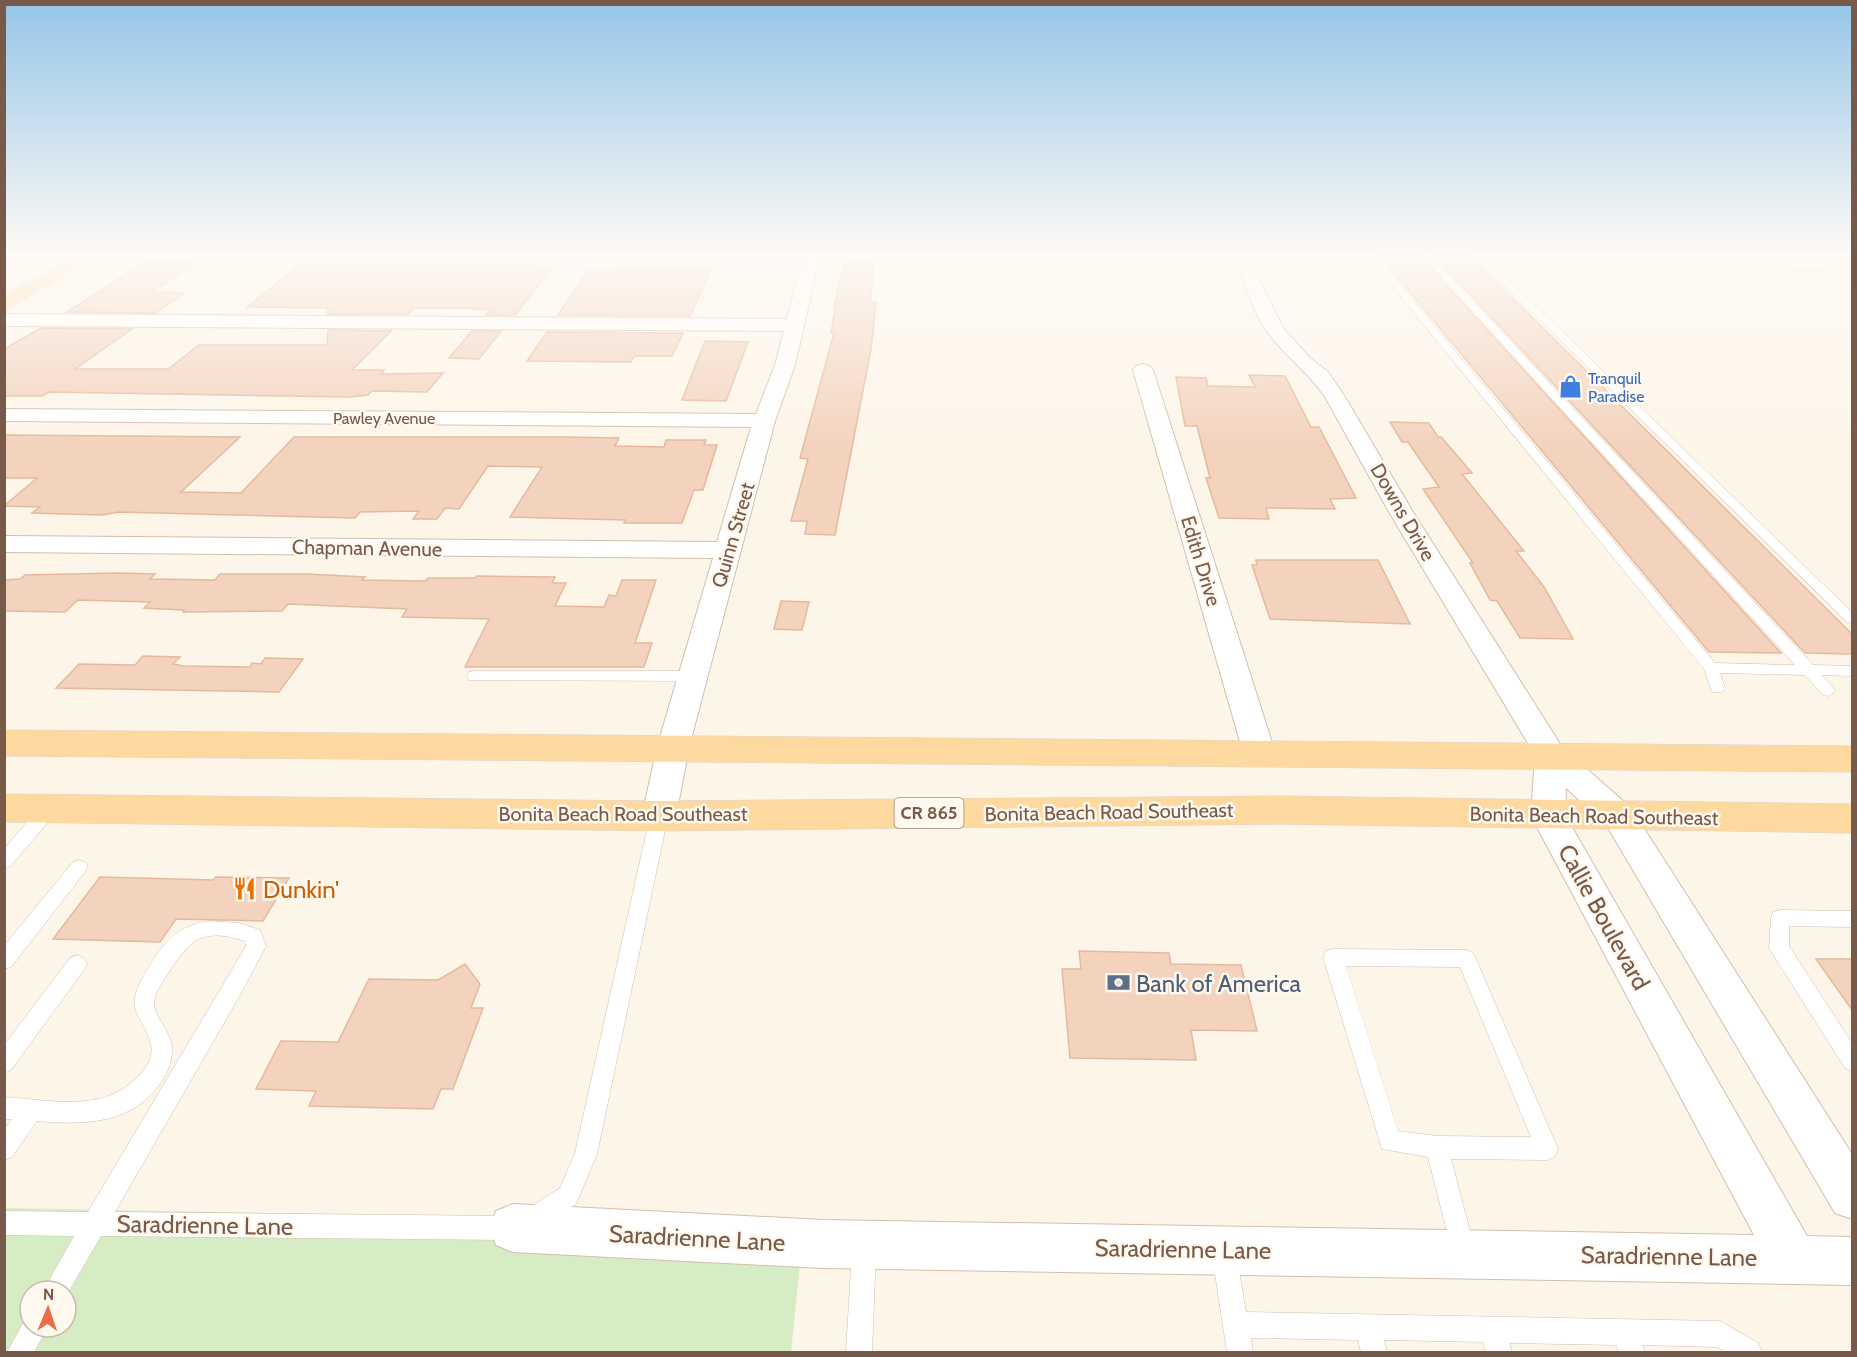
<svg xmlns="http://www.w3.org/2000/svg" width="1857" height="1357" viewBox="0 0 1857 1357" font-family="Cabin,sans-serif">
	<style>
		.green { fill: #d5ecc5; fill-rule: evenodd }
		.building { fill: #f3d3be; stroke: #e6b99e; stroke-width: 1.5 }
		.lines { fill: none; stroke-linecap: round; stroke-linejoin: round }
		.service-casing { stroke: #d2beaf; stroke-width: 1 }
		.minor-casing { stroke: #d2beaf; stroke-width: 2 }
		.primary-casing { stroke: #dcd4d0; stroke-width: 1 }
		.service { fill: #fff; fill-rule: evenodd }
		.minor { fill: #fff; fill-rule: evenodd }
		.primary { fill: #fdd99f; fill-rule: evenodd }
		.labels { text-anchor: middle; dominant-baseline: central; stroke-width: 5; stroke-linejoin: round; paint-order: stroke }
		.far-shop-label { font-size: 16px; fill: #366cbe; stroke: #fff8ef; text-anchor: start }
		.far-street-label { font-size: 16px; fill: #785a4a; stroke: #fff8ef }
		.shield { fill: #fff8ef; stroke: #a0897c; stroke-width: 1.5 }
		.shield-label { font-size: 18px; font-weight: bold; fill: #785a4a }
		.street-label { font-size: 20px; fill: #785a4a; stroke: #fff8ef }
		.near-food-label { font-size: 24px; fill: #c56008; stroke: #fff8ef; text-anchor: start }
		.near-street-label { font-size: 24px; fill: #785a4a; stroke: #fff8ef }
		.near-service-label { font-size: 24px; fill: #4e5e75; stroke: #fff8ef; text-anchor: start }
	</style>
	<rect width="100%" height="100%" fill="#fdf5e8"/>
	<!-- green -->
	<path class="green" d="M5 1208 804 1223 791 1352H5ZM30 1291H66V1327H30Z"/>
	<!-- building -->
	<g class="building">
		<polygon points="1379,255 1419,255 1781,653 1709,652"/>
		<polygon points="1433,255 1469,255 1852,634 1852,654 1805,653"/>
		<polygon points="845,262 874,262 870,302 876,302 871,349 835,535 805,534 807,521 791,521 808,459 800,458 834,333 831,333 836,306 834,306"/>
		<polygon points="144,263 195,263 152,292 184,293 156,313 67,312"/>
		<polygon points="376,265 485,265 553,267 515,315 486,315 491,310 467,308 414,308 408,314 328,314 328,308 247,307 299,266"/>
		<polygon points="669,268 712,268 690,316 558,315 589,270"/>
		<polygon points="41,328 132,329 75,369 168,369 199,345 327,345 328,330 391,331 352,370 384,370 381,374 443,373 427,392 372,391 368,395 350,397 49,392 42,396 4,396 4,349"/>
		<polygon points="472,331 501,331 479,359 449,358"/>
		<polygon points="547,332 683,333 672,356 634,356 631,362 527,361"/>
		<polygon points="705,341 748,342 726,401 682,400"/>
		<polygon points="1249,375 1285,376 1311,427 1319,427 1356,498 1330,499 1335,509 1266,508 1269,519 1219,518 1206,478 1210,478 1197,426 1185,426 1176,377 1206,378 1208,386 1255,387"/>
		<polygon points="1390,422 1429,423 1438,437 1441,437 1472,473 1462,474 1524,551 1516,551 1544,587 1573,639 1520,638 1497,601 1490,600 1470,563 1473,563 1423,489 1439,487 1408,442 1402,442"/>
		<polygon points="4,435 240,437 181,492 241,493 294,437 564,437 619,438 615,446 664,447 666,440 706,440 704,445 717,445 703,490 694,490 682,523 624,523 625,520 510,517 542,467 488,466 459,509 445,508 437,519 413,519 419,511 360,512 355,518 119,512 102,515 32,513 40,507 4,506 37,478 4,478"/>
		<polygon points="1256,560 1378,560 1410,624 1270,619 1252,565 1257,565"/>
		<polygon points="117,573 155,574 150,579 215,580 220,574 306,574 365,577 362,580 425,581 428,578 475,578 477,576 555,577 552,583 566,583 555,606 604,607 609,595 616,596 622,580 656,580 635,643 652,643 644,667 465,667 489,619 402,617 407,609 288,604 282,611 183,612 184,610 144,608 150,602 78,600 65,612 4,611 4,580 20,579 25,575"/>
		<polygon points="781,601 809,602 802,630 774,629"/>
		<polygon points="143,656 180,657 173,664 184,666 250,667 252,663 261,664 265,658 303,659 279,692 56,688 79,664 135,665"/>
		<polygon points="100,877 213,880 216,877 289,878 263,921 176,919 160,942 53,939"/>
		<polygon points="1079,951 1169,953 1171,964 1241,965 1257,1031 1191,1030 1196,1060 1070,1058 1062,969 1081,969"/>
		<polygon points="1816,959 1852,959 1852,1010"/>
		<polygon points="465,964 480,984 471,1008 483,1008 453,1089 441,1089 433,1109 309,1106 316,1091 256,1089 281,1041 338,1042 369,979 438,980"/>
	</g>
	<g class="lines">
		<defs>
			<g id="service">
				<polygon points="1367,255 1375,255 1715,663 1795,665 1421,255 1430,255 1813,665 1852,666 1852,676 1822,675 1836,691 1828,696 1823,695 1805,675 1720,673 1725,688 1722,692 1712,692 1704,669"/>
				<polygon points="1474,255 1483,255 1852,612 1852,623 1847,622"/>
				<polygon points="474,671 694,671 701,676 694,681 469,680 467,676 469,672"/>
				<polygon points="49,802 55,804 58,809 55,814 10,867 4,869 4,849 43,804"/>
				<polygon points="659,809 665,811 668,816 597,1154 576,1204 537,1228 529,1224 525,1216 529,1208 560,1188 575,1153 650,816 653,811"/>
				<polygon points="79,860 85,862 88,867 85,872 11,967 4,969 4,946 73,862"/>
				<polygon points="1780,910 1852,911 1852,927 1789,926 1789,946 1852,1043 1852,1071 1845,1068 1769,948 1771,918 1773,912"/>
				<path d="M210 921 238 923 260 930 266 946 239 997 115 1212 510 1216 518 1220 522 1228 518 1236 510 1240 101 1236 66 1296V1291H43L74 1236 4 1235V1211L88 1212 246 946 245 941C200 927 190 940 167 975 161 985 154 993 154 1004 156 1021 173 1033 172 1051 172 1063 166 1076 159 1085 130 1125 82 1125 37 1121L12 1157 4 1160V1130L12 1119H4V1097C52 1100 108 1115 143 1071 150 1063 154 1052 150 1041 143 1018 127 1012 139 985 156 953 171 925 210 921Z"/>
				<path d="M1333 949 1466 950 1473 953 1476 959 1558 1149 1555 1157 1547 1160 1451 1159 1475 1250 1472 1259 1463 1262 1454 1259 1428 1157 1382 1149 1323 957 1326 951ZM1346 966 1460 967 1531 1137 1437 1136 1398 1131Z"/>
				<polygon points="77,955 84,958 87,964 84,970 11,1070 4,1073 4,1045 70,958"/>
				<polygon points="864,1239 873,1242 876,1251 872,1352 846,1352 852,1251 855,1242"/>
				<polygon points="1224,1242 1233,1245 1236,1254 1246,1312 1720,1321 1758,1343 1762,1352 1726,1352 1717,1347 1642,1345 1645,1352 1619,1352 1616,1345 1509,1343 1512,1352 1486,1352 1483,1342 1384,1340 1387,1352 1361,1352 1358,1340 1251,1338 1253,1352 1227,1352 1212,1254 1215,1245"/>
				<polygon points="30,1316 30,1327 48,1327 34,1352 7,1352 26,1318"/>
			</g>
			<g id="minor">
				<polygon points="522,255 820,255 795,365 775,421 689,747 676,816 671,825 659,829 647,825 642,816 657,747 713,558 4,552 4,536 717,542 751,427 4,421 4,409 756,414 775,365 784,331 4,326 4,314 787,319 802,262 530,260"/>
				<polygon points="1852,259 1852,269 1795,270 1787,265 1795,260"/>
				<path d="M1249 270 1257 275 1283 328 1310 358 1328 372 1345 397 1413 512 1562 747 1631 808 1852 1154V1219L1835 1213 1607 826 1566 788 1565 815 1807 1236 1852 1237V1285L823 1268 513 1252 496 1245 489 1228 496 1211 513 1204 823 1220 1754 1235 1531 816 1535 755 1389 512 1325 397C1309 373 1286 357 1269 334 1256 318 1249 294 1241 275Z"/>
				<polygon points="1143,364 1150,366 1153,370 1275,752 1270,760 1259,764 1248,760 1243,752 1133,370 1136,366"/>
			</g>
			<g id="primary">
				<polygon points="76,255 98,255 4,311 4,296"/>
				<polygon points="4,730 1852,746 1852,772 4,756"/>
				<polygon points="4,794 659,801 1282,796 1852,804 1852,833 1282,824 659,831 4,822"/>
			</g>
		</defs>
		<!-- service casing -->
		<use href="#service" class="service-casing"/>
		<!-- minor casing -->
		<use href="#minor" class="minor-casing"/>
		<!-- primary casing -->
		<use href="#primary" class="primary-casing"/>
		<!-- service -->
		<use href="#service" class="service"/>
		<!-- minor -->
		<use href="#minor" class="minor"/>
		<!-- primary -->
		<use href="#primary" class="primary"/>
	</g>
	<!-- sky -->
	<linearGradient id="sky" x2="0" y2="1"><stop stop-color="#96c6e8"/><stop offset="0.57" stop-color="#fefaf5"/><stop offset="1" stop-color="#fefaf5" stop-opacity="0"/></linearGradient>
	<rect width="1857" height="445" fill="url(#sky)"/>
	<!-- icons -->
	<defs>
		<symbol id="shop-bare" viewBox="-9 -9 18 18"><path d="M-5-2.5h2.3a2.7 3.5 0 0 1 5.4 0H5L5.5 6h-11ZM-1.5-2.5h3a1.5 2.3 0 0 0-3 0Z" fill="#3f7fe0" stroke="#fff8ef" stroke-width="2.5" paint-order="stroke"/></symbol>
		<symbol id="restaurant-bare" viewBox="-9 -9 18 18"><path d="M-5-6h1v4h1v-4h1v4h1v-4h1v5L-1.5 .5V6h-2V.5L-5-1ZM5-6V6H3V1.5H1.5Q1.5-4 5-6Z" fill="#e8710a" stroke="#fff8ef" stroke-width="2.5" paint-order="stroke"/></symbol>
		<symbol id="bank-bare" viewBox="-9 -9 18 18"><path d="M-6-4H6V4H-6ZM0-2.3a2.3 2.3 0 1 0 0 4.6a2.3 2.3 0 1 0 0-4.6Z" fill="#5c6f8a" stroke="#fff8ef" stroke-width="2.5" paint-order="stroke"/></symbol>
	</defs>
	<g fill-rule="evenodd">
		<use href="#shop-bare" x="1554" y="370" width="33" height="33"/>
		<use href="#restaurant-bare" x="228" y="872" width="33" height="33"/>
		<use href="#bank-bare" x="1102" y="966" width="33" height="33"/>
	</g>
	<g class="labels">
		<!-- far-shop labels -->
		<g class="far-shop-label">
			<text x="1588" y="378">Tranquil<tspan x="1588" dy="18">Paradise</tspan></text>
		</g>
		<!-- far-street labels -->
		<g class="far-street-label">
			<text x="384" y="418">Pawley Avenue</text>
		</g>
		<!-- shield labels -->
		<rect class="shield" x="894.5" y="798" width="69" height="30" rx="4.5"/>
		<g class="shield-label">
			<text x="929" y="813">CR 865</text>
		</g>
		<!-- street labels -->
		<g class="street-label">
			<text transform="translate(1403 512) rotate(60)">Downs Drive</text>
			<text transform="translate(733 535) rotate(-74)">Quinn Street</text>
			<text transform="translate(367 548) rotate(1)">Chapman Avenue</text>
			<text transform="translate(1201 561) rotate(73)">Edith Drive</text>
			<text transform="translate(1109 812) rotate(-1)">Bonita Beach Road Southeast</text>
			<text x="623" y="814">Bonita Beach Road Southeast</text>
			<text transform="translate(1594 816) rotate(1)">Bonita Beach Road Southeast</text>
		</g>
		<!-- near-food labels -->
		<g class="near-food-label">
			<text x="263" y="889">Dunkin'</text>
		</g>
		<!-- near-street labels -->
		<g class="near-street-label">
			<text transform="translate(1604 917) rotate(61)">Callie Boulevard</text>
			<text transform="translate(205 1225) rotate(1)">Saradrienne Lane</text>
			<text transform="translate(697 1238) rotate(3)">Saradrienne Lane</text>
			<text transform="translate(1183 1249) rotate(1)">Saradrienne Lane</text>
			<text transform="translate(1669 1256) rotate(1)">Saradrienne Lane</text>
		</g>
		<!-- near-service labels -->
		<g class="near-service-label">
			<text x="1136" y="983">Bank of America</text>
		</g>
	</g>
	<!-- border -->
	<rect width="1857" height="1357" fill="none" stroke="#785a4a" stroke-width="12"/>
	<!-- north arrow -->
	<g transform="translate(48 1309) rotate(2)"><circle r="28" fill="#fff8ef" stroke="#c9b9ad" stroke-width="1.5"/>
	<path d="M0-4.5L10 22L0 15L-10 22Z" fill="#ea6d4a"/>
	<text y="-9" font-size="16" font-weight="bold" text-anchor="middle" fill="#785a4a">N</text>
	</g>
</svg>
